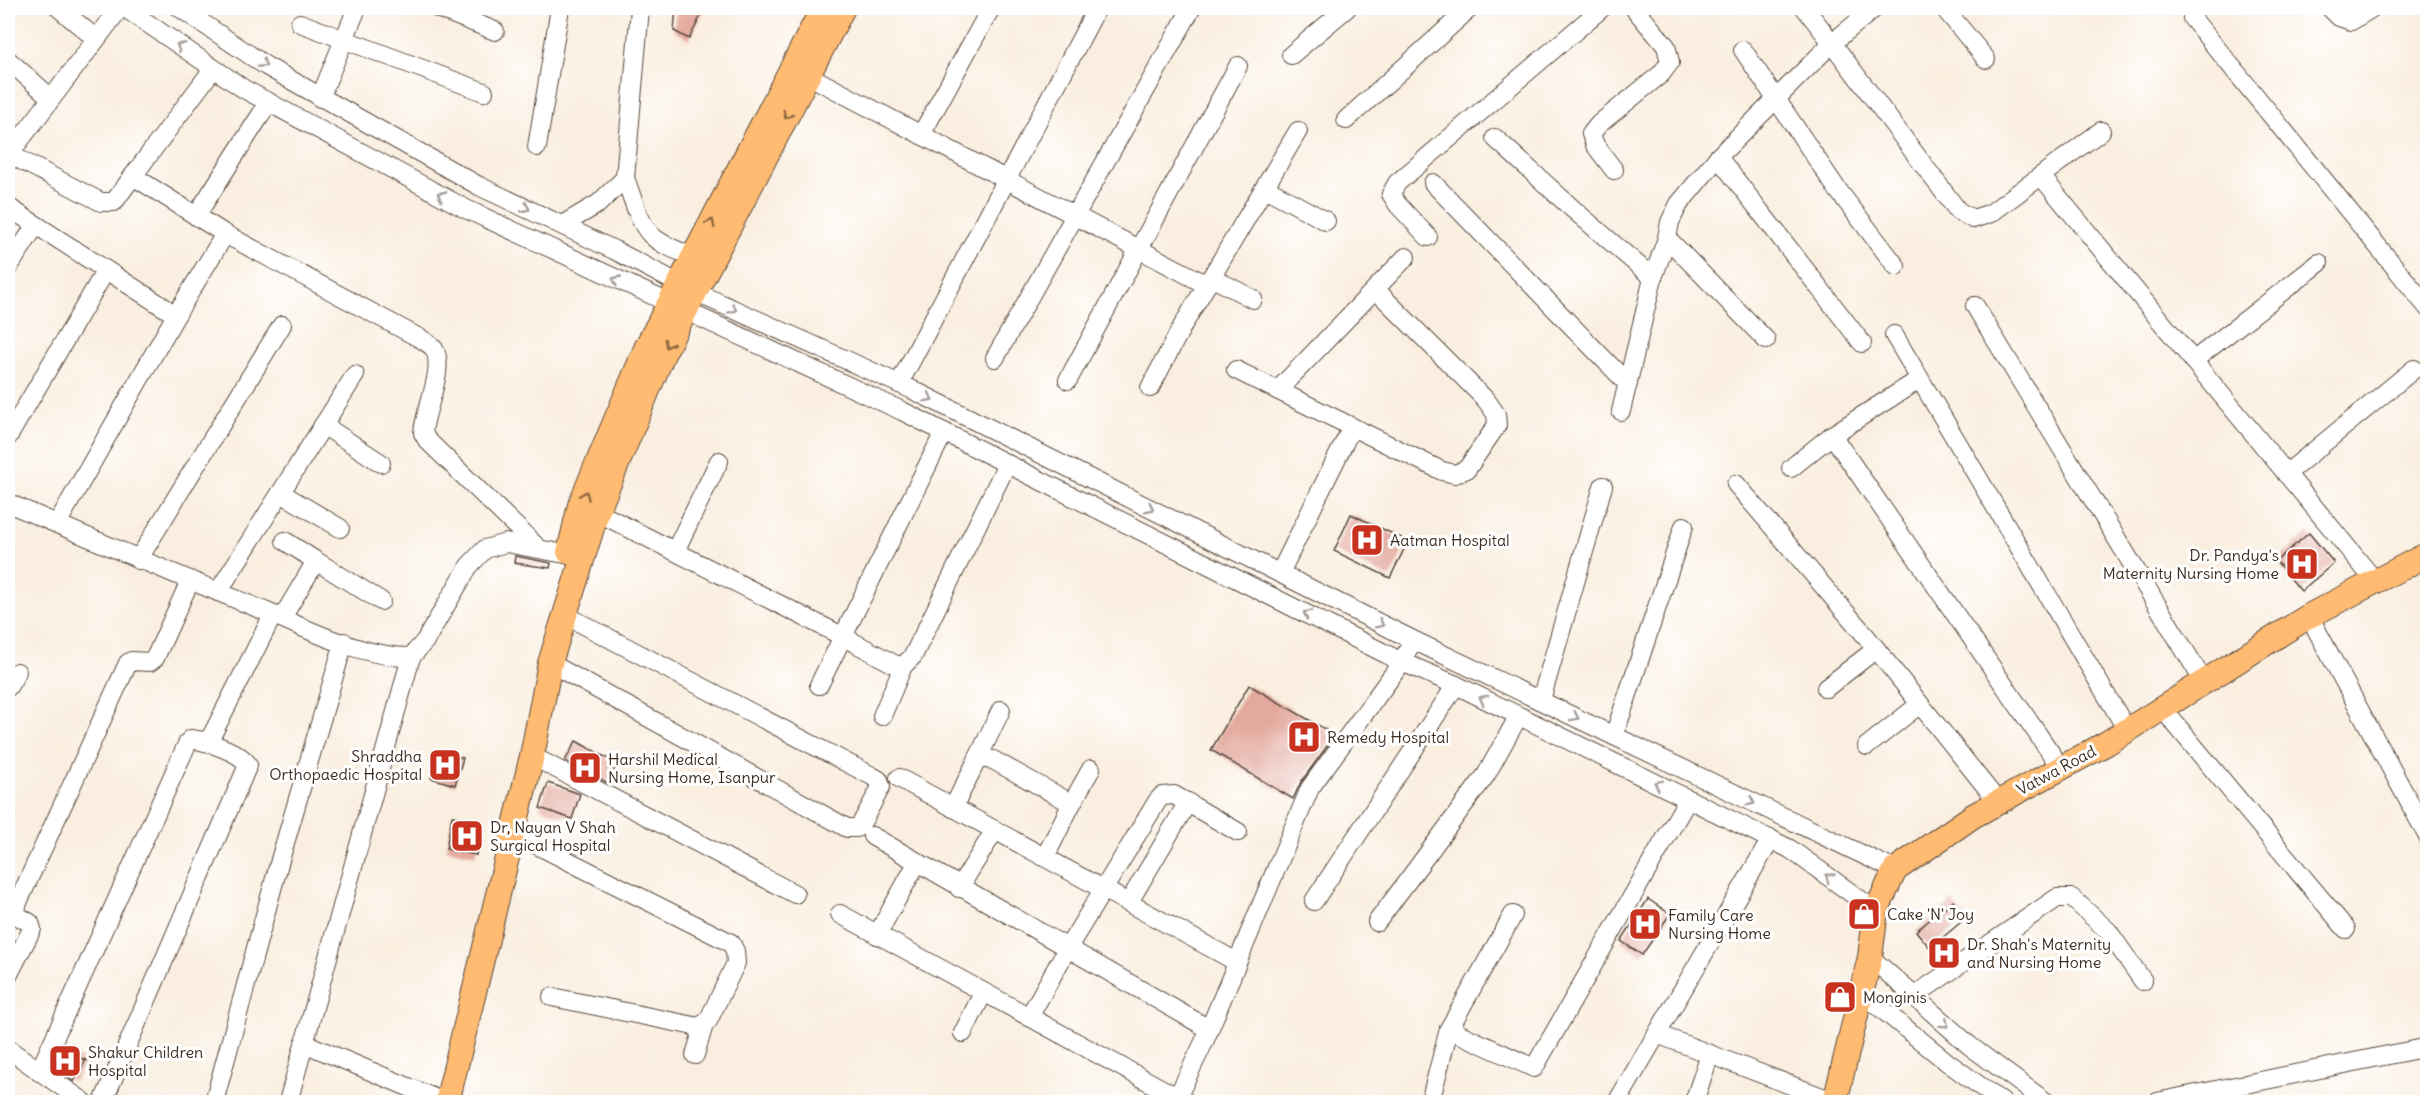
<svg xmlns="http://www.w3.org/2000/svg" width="2435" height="1110" font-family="Delius,sans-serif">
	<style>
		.building { fill: #e3a99d }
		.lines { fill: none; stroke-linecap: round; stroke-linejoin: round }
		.minor-casing { stroke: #58473b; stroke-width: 20 }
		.major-casing { stroke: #58473b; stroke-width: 26 }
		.minor { stroke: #fff; stroke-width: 18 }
		.major { stroke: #febb71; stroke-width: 24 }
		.oneway { stroke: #a79f9a }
		.oneway2 { stroke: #936b43 }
		.labels { text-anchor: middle; stroke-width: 6; stroke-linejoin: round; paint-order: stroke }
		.poi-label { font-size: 16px; fill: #3b2a1e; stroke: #fff; text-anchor: start }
		.street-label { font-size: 16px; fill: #3b2a1e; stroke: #fff }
	</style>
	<rect width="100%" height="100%" fill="#fff"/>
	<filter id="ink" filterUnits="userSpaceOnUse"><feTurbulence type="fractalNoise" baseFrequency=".0167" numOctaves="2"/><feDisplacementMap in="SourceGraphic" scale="12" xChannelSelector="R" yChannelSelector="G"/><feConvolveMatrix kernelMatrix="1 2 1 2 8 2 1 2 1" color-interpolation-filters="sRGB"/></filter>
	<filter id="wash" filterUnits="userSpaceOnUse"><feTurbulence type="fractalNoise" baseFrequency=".008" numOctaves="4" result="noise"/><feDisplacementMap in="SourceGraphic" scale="24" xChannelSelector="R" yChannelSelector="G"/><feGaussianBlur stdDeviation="1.35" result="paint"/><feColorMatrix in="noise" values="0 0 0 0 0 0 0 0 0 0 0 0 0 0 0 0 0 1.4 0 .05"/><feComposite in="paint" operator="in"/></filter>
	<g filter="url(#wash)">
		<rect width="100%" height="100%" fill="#f9eedf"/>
		<g id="blocks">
			<g class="building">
				<polygon points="676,8 705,8 689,39 674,31"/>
				<polygon points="1351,514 1408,541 1390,578 1334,551"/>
				<polygon points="2309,533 2334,563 2301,591 2276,561"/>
				<polygon points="515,556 551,563 550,568 514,563"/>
				<polygon points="1249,685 1335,735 1301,782 1293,799 1211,750"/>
				<polygon points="576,741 618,764 608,783 565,761"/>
				<polygon points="439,751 463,758 455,785 431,778"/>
				<polygon points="548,783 580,794 572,819 540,808"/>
				<polygon points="452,816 482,821 476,855 446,849"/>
				<polygon points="1648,899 1670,914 1642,955 1621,941"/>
				<polygon points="1953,901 1966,918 1930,948 1916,931"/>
				<polygon points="60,1052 86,1060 74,1082 54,1067"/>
			</g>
		</g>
	</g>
	<g filter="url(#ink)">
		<use href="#blocks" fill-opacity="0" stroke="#58473b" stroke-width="1.5"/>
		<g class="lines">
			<g class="minor-casing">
				<g id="minor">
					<polyline points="59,8 96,39"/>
					<polyline points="125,8 244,89 466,209 902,411 1402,662 1456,685 1790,849 1876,911"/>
					<polyline points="180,8 266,66 479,186 614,250 695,292 913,390 1413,640 1895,870"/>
					<polyline points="437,8 495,31"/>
					<polyline points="1805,8 1832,43 1875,8"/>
					<polyline points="1944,8 1986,59"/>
					<polyline points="2330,8 2339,17 2351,21 2372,8"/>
					<polyline points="2192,18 2428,308"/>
					<polyline points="300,23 484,92"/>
					<polyline points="1743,50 1837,189 1896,266"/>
					<polyline points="1291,55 1347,8"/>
					<polyline points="8,60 51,98"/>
					<path d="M213 69 133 176 225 234 423 340C427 343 432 346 434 349 446 369 424 411 423 433L427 440 538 548"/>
					<polyline points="796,69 1207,285"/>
					<polyline points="320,98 357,8"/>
					<polyline points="1346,120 1470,8"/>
					<polyline points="921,135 991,8"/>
					<polyline points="1495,138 1574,210 1653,278"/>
					<polyline points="537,147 560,8"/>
					<polyline points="9,154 101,202 114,202 133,176"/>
					<polyline points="8,156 120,8"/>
					<polyline points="1718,157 1862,343"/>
					<polyline points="1614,170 1595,145 1591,134 1599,124 1661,74 1670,62 1666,46 1634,8"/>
					<polyline points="2041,176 2375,581"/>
					<path d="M625 178C632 196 638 221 651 235 662 246 680 251 693 257"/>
					<polyline points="1433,183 1628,384"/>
					<polyline points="1265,188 1326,221"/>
					<polyline points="8,207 176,315 57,524"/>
					<polyline points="196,216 269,102"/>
					<polyline points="562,225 598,204 625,178 640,8"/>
					<polyline points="1428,237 1398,205 1391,194 1397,183 1602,8"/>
					<polyline points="1667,238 1766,340"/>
					<polyline points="8,268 36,225"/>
					<polyline points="1211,277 1253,299"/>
					<polyline points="1975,306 2204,682"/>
					<polyline points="176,315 225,234"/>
					<polyline points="1894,335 2127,730"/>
					<polyline points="995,358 1190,11"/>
					<polyline points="2193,361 2319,263"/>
					<polyline points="1236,370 1442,471 1455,474 1467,469 1497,425 1496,414 1486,400 1376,290"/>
					<polyline points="1068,380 1238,66"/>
					<polyline points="899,384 1097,8"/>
					<polyline points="1150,388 1183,325 1298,131"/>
					<polyline points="1278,390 1406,257"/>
					<polyline points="1621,411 1653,278 1667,238 1670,222 1679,204 1718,157 1832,43 1958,211 1973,219 1991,213 2101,131"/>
					<polyline points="323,425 381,463"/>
					<polyline points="1832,435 2061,768"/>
					<polyline points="8,437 106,270"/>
					<polyline points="1791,468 1832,435 1920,379"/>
					<polyline points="2286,474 2414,369"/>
					<polyline points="1736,484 1865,635 1998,802"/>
					<polyline points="281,493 340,528"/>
					<path d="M8 503C92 539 176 575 260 609 305 628 363 658 411 657L425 641 469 566 485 549 506 543 581 557"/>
					<polyline points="597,512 842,636 894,664 903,666 913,656 1007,464"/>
					<polyline points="285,541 316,561"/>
					<polyline points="675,551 719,461"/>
					<polyline points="138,560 282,325"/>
					<polyline points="1280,573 1352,427"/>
					<polyline points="218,592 355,375"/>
					<polyline points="2309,616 2428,837"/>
					<polyline points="282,618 316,561 381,601"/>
					<polyline points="550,663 847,828 857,828 861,824 881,787 879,780 872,776 565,615"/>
					<polyline points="819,685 944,432"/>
					<polyline points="8,687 17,672"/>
					<polyline points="1826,688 1876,649"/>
					<polyline points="1541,700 1603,486"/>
					<polyline points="2162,708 2346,929"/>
					<polyline points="882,716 903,666"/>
					<polyline points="1614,736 1684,526"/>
					<polyline points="206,741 212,735 273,615"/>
					<polyline points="1867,746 1920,704"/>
					<polyline points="532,756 795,894"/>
					<polyline points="978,758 1001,710"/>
					<polyline points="899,778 1237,962"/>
					<polyline points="1071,805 1091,769"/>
					<polyline points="953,808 978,758 993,760 1069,802 1071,805 1045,857"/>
					<polyline points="513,833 731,943 735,951 736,963 708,1021 699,1027 552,997"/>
					<polyline points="872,836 1209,1029"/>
					<polyline points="959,888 995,830"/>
					<polyline points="1314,901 1456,685"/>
					<polyline points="1129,902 1188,802"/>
					<polyline points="840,914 1186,1102"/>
					<polyline points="1377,922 1486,775 1518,717"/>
					<polyline points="877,935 917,863"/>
					<polyline points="1870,957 1970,1046 2046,1102"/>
					<polyline points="8,976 32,929 30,923 18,916 16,909 19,900 128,663 131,661 150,662 155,658 190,581"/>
					<polyline points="1862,993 1947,1062 2002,1102"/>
					<polyline points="1914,996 2057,898 2072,898 2108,931 2143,981"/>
					<polyline points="1029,1017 1067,949 1158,800 1162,796 1174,795 1238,832"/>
					<polyline points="1449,1029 1534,1068 1688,799"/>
					<polyline points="963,1033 983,993"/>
					<polyline points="1657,1034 1835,1102"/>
					<polyline points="304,1043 439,1100"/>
					<polyline points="8,1049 84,1102"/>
					<polyline points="695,1055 704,1025"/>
					<path d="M39 1072 188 742 191 739C206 741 241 752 248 765L103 1102"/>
					<polyline points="214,1102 280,860 344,642"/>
					<polyline points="288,1102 411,657"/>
					<polyline points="1175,1102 1204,1042 1310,788 1402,662 1408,650"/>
					<polyline points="1430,1102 1449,1029 1513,915"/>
					<polyline points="1617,1102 1771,839"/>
					<polyline points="1694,1102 1710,1054"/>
					<polyline points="2157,1102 2428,1047"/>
				</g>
			</g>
			<g class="major-casing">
				<g id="major">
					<polyline points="569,552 580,505 647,346 823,8"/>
					<polyline points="447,1102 532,756 550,663 597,512 663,354 843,8"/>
					<polyline points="1835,1102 1870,957 1876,911 1895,870 1973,816 2107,743 2309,616 2428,554"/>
				</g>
			</g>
			<use href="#minor" class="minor"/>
			<use href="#major" class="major"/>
		</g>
		<defs><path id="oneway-chevron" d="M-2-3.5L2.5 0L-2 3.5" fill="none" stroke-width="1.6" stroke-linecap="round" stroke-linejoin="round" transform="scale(1.5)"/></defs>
		<g class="oneway">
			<use href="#oneway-chevron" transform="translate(180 46) rotate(-145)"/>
			<use href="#oneway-chevron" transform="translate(263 64) rotate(33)"/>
			<use href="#oneway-chevron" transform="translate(441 195) rotate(-152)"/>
			<use href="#oneway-chevron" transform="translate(526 208) rotate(25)"/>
			<use href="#oneway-chevron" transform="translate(616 280) rotate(-155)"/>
			<use href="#oneway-chevron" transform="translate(733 309) rotate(24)"/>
			<use href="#oneway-chevron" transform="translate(929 398) rotate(27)"/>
			<use href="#oneway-chevron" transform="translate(1150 508) rotate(27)"/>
			<use href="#oneway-chevron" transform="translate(1307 614) rotate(-153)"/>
			<use href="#oneway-chevron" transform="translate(1380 624) rotate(27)"/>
			<use href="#oneway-chevron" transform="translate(1483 699) rotate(-153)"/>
			<use href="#oneway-chevron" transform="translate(1575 717) rotate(26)"/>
			<use href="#oneway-chevron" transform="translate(1658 784) rotate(-154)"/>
			<use href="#oneway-chevron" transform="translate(1751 802) rotate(26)"/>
			<use href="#oneway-chevron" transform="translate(1829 877) rotate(-144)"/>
			<use href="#oneway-chevron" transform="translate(1945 1024) rotate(42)"/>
		</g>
		<g class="oneway2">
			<use href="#oneway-chevron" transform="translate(787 115) rotate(117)"/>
			<use href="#oneway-chevron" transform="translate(711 223) rotate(-63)"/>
			<use href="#oneway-chevron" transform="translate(668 344) rotate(117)"/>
			<use href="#oneway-chevron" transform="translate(585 495) rotate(-67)"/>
		</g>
	</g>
	<defs>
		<g id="hospital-square" transform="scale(1.725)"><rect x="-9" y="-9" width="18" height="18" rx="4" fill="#c8321e" stroke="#fff"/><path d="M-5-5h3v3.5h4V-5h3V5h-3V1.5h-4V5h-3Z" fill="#fff"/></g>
		<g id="shop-square" transform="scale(1.725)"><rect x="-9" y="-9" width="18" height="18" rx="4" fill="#c8321e" stroke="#fff"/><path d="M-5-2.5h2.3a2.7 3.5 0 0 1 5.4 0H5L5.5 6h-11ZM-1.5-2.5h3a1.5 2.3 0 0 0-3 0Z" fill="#fff"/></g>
	</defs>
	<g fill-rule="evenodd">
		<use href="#hospital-square" x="1367" y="540"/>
		<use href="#hospital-square" x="2302" y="564"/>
		<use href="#hospital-square" x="1304" y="737"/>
		<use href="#hospital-square" x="445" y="765"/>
		<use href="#hospital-square" x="585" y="768"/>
		<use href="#hospital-square" x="467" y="836"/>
		<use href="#shop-square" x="1864" y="914"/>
		<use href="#hospital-square" x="1645" y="924"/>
		<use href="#hospital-square" x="1944" y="953"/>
		<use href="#shop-square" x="1840" y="997"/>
		<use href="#hospital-square" x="65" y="1061"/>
	</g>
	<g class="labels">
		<g class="poi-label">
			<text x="1390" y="546">Aatman Hospital</text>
			<text x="2279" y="561" text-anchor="end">Dr. Pandya's<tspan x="2279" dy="18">Maternity Nursing Home</tspan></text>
			<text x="1327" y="743">Remedy Hospital</text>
			<text x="422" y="762" text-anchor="end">Shraddha<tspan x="422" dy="18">Orthopaedic Hospital</tspan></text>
			<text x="608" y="765">Harshil Medical<tspan x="608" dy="18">Nursing Home, Isanpur</tspan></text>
			<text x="490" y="833">Dr, Nayan V Shah<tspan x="490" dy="18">Surgical Hospital</tspan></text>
			<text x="1887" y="920">Cake 'N' Joy</text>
			<text x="1668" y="921">Family Care<tspan x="1668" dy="18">Nursing Home</tspan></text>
			<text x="1967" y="950">Dr. Shah's Maternity<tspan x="1967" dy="18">and Nursing Home</tspan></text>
			<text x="1863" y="1003">Monginis</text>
			<text x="88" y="1058">Shakur Children<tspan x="88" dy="18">Hospital</tspan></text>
		</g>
		<g class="street-label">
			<text transform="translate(2056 770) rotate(-28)" y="6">Vatwa Road</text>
		</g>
	</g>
	<rect width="2435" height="1110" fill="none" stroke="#fff" stroke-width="30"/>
</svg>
